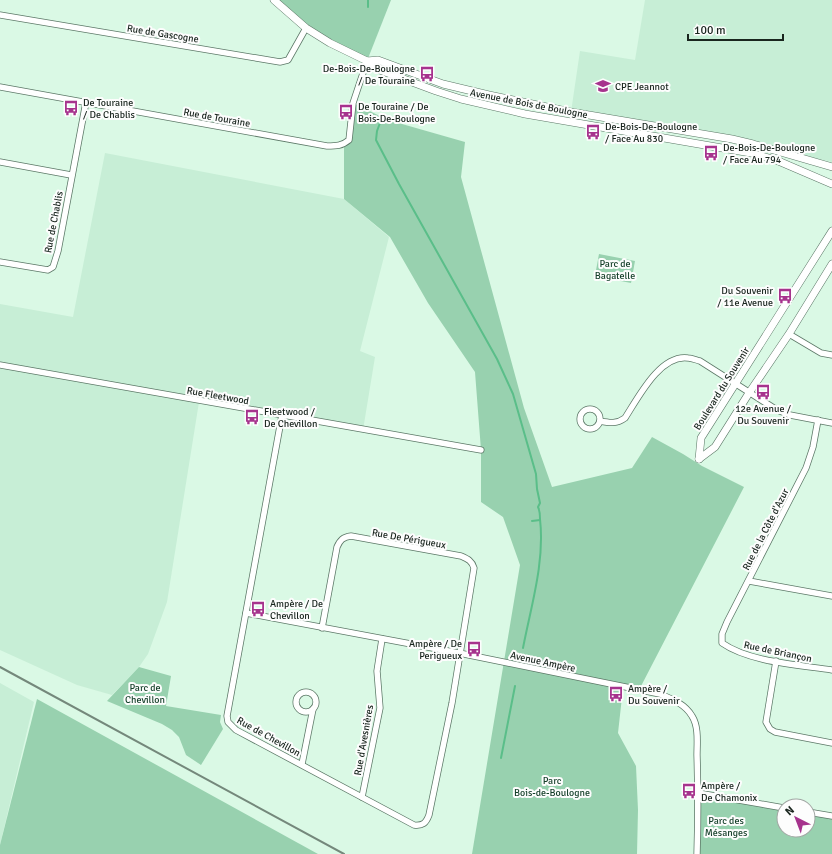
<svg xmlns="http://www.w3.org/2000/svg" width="832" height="854" font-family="Signika,sans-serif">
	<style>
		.built { fill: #c7eed6 }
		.green { fill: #98d1af }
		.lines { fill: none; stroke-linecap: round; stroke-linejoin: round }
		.stream { stroke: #5abe89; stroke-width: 2 }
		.minor-casing { stroke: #5c7867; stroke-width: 7 }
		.tertiary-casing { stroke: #5c7867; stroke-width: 8 }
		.minor { stroke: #fff; stroke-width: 5.5 }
		.tertiary { stroke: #fff; stroke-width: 7 }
		.rail { stroke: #74887b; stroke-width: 2 }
		.labels { text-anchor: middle; stroke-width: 4; stroke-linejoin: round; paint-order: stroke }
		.street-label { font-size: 10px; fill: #19251e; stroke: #fdfdfd }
		.poi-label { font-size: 10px; fill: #19251e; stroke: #fdfdfd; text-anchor: start }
		.park-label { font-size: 10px; fill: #143f29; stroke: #fdfdfd }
	</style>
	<rect width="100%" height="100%" fill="#daf9e5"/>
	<g class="built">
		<polygon points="645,0 832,0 832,162 732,139 571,112 580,51 635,60"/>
		<polygon points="105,153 344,199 389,237 360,351 375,357 363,430 199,402 167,602 148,654 139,667 112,695 77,685 0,650 0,304 73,317"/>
		<polygon points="0,683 34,702 0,845"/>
	</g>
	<g class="green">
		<polygon points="274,0 391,0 367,61 330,43"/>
		<polygon points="353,103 388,120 465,142 461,177 524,408 552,487 632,468 652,437 683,454 702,466 744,487 639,690 623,688 618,733 636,766 638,810 637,854 472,854 520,565 503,517 481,502 481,450 475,372 428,303 390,237 344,199 344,145 349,140"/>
		<polygon points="599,254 635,261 631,283 595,276"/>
		<polygon points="139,667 171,676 166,706 221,715 220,722 223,729 201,765 186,755 179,737 172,730 162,724 107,701"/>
		<polygon points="37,699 318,854 0,854 0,845"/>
		<polygon points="698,793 784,808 784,830 808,830 808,812 832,816 832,854 697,854"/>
	</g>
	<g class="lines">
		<g class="stream">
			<polyline points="368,7 368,0"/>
			<path d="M380 123 377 131 376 140 399 184 497 359 513 394 536 474 537 489 540 503 538 507C540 511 540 515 540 519 545 562 531 606 523 648"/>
			<polyline points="532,521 540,520"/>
			<polyline points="501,758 515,686"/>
		</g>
		<g class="minor-casing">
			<g id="minor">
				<polyline points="0,15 280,62 288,60 306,28"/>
				<path d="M0 87 327 146C336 146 342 146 349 140L353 103 367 61"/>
				<polyline points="0,162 71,175"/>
				<polyline points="0,262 48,270 53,267 58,251 86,102"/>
				<polyline points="789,334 821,353 832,355"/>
				<polyline points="0,365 481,450"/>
				<circle cx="590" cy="419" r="10"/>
				<path d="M282 415 227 716 228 722 236 730 414 825C423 826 426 823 429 815L452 703 474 568C472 561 468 559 461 556L351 536C343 537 340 540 337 547L322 628"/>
				<path d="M818 420 813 447 806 468 727 622 722 634V643C749 662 799 665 832 670"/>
				<path d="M600 421C610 423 617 424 625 418 638 398 660 354 688 358 692 358 696 360 700 361L777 410 790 415 832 423"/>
				<polyline points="749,581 832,596"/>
				<path d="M246 613 459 653 660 694C672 699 685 704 692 716 699 727 697 743 697 755 698 788 698 821 697 854"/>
				<polyline points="776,661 766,722 770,729 775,732 832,743"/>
				<circle cx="306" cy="702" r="10"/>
				<polyline points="302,764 313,709"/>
				<polyline points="698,793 784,808"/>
				<polyline points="362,797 380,708 377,671 382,639"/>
				<polyline points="808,812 832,816"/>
			</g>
		</g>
		<g class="tertiary-casing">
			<g id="tertiary">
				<polyline points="274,0 306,28 330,43 367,61 377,69 436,91 461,99 525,114 751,153 776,160 832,184"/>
				<polyline points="367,61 378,60 443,84 489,95 571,112 732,139 753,144 832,167"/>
				<polyline points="699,459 701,438 832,231"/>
				<polyline points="699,459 715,447 749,393 789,334 832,264"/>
			</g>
		</g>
		<use href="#minor" class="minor"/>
		<use href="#tertiary" class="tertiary"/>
		<polyline class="rail" points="0,667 344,854"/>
	</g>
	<defs>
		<g id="bus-bare" transform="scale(1.2)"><path d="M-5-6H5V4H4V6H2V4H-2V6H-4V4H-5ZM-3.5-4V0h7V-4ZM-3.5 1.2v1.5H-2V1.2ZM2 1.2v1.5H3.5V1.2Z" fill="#a6338d" stroke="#fdfdfd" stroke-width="2.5" paint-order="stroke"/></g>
		<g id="school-bare" transform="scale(1.2)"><path d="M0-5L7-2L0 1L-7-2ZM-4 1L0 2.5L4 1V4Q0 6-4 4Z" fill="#a6338d" stroke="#fdfdfd" stroke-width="2.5" paint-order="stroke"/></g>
	</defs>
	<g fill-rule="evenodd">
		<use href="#bus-bare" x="427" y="74"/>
		<use href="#school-bare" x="603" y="86"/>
		<use href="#bus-bare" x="71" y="108"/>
		<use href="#bus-bare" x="346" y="112"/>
		<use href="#bus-bare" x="593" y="132"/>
		<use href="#bus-bare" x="711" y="153"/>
		<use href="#bus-bare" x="785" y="296"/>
		<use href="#bus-bare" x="763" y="392"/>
		<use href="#bus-bare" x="252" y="417"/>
		<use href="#bus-bare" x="258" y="609"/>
		<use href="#bus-bare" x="474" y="649"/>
		<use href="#bus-bare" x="616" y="694"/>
		<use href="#bus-bare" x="689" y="791"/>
	</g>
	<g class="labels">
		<g class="street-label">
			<text transform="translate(163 33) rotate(9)" y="4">Rue de Gascogne</text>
			<text transform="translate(529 103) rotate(11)" y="4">Avenue de Bois de Boulogne</text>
			<text transform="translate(217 117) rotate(10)" y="4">Rue de Touraine</text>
			<text transform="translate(53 222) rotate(-79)" y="4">Rue de Chablis</text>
			<text transform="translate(721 388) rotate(-58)" y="4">Boulevard du Souvenir</text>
			<text transform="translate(218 395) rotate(10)" y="4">Rue Fleetwood</text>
			<text transform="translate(765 529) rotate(-63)" y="4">Rue de la Côte d'Azur</text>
			<text transform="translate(409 538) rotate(10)" y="4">Rue De Périgueux</text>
			<text transform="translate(778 651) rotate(12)" y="4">Rue de Briançon</text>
			<text transform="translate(543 661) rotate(12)" y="4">Avenue Ampère</text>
			<text transform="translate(269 736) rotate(29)" y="4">Rue de Chevillon</text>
			<text transform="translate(363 740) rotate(-80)" y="4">Rue d'Avesnières</text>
		</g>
		<g class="poi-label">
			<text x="415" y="72" text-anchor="end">De-Bois-De-Boulogne<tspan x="415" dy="12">/ De Touraine</tspan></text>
			<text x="615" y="90">CPE Jeannot</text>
			<text x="83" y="106">De Touraine<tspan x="83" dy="12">/ De Chablis</tspan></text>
			<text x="358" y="110">De Touraine / De<tspan x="358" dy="12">Bois-De-Boulogne</tspan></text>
			<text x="605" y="130">De-Bois-De-Boulogne<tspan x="605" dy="12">/ Face Au 830</tspan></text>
			<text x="723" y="151">De-Bois-De-Boulogne<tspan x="723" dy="12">/ Face Au 794</tspan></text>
			<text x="773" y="294" text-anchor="end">Du Souvenir<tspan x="773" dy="12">/ 11e Avenue</tspan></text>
			<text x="763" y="412" text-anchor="middle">12e Avenue /<tspan x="763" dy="12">Du Souvenir</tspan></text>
			<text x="264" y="415">Fleetwood /<tspan x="264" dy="12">De Chevillon</tspan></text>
			<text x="270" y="607">Ampère / De<tspan x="270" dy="12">Chevillon</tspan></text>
			<text x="462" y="647" text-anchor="end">Ampère / De<tspan x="462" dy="12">Perigueux</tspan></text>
			<text x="628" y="692">Ampère /<tspan x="628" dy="12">Du Souvenir</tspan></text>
			<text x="701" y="789">Ampère /<tspan x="701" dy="12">De Chamonix</tspan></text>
		</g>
		<g class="park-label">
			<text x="615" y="267">Parc de<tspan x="615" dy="12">Bagatelle</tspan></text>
			<text x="145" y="691">Parc de<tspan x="145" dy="12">Chevillon</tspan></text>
			<text x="552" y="784">Parc<tspan x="552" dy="12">Bois-de-Boulogne</tspan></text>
			<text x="726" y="824">Parc des<tspan x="726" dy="12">Mésanges</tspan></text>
		</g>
	</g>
	<g transform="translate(796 818) rotate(318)"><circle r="19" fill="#fdfdfd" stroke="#a2a7a4"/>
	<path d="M0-3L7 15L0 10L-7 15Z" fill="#a6338d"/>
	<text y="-6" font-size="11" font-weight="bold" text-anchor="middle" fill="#19251e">N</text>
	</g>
	<path d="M688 34v6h95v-6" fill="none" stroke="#19251e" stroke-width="2"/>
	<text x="694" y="34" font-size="12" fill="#19251e" stroke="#fdfdfd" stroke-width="3" paint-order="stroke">100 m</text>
</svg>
